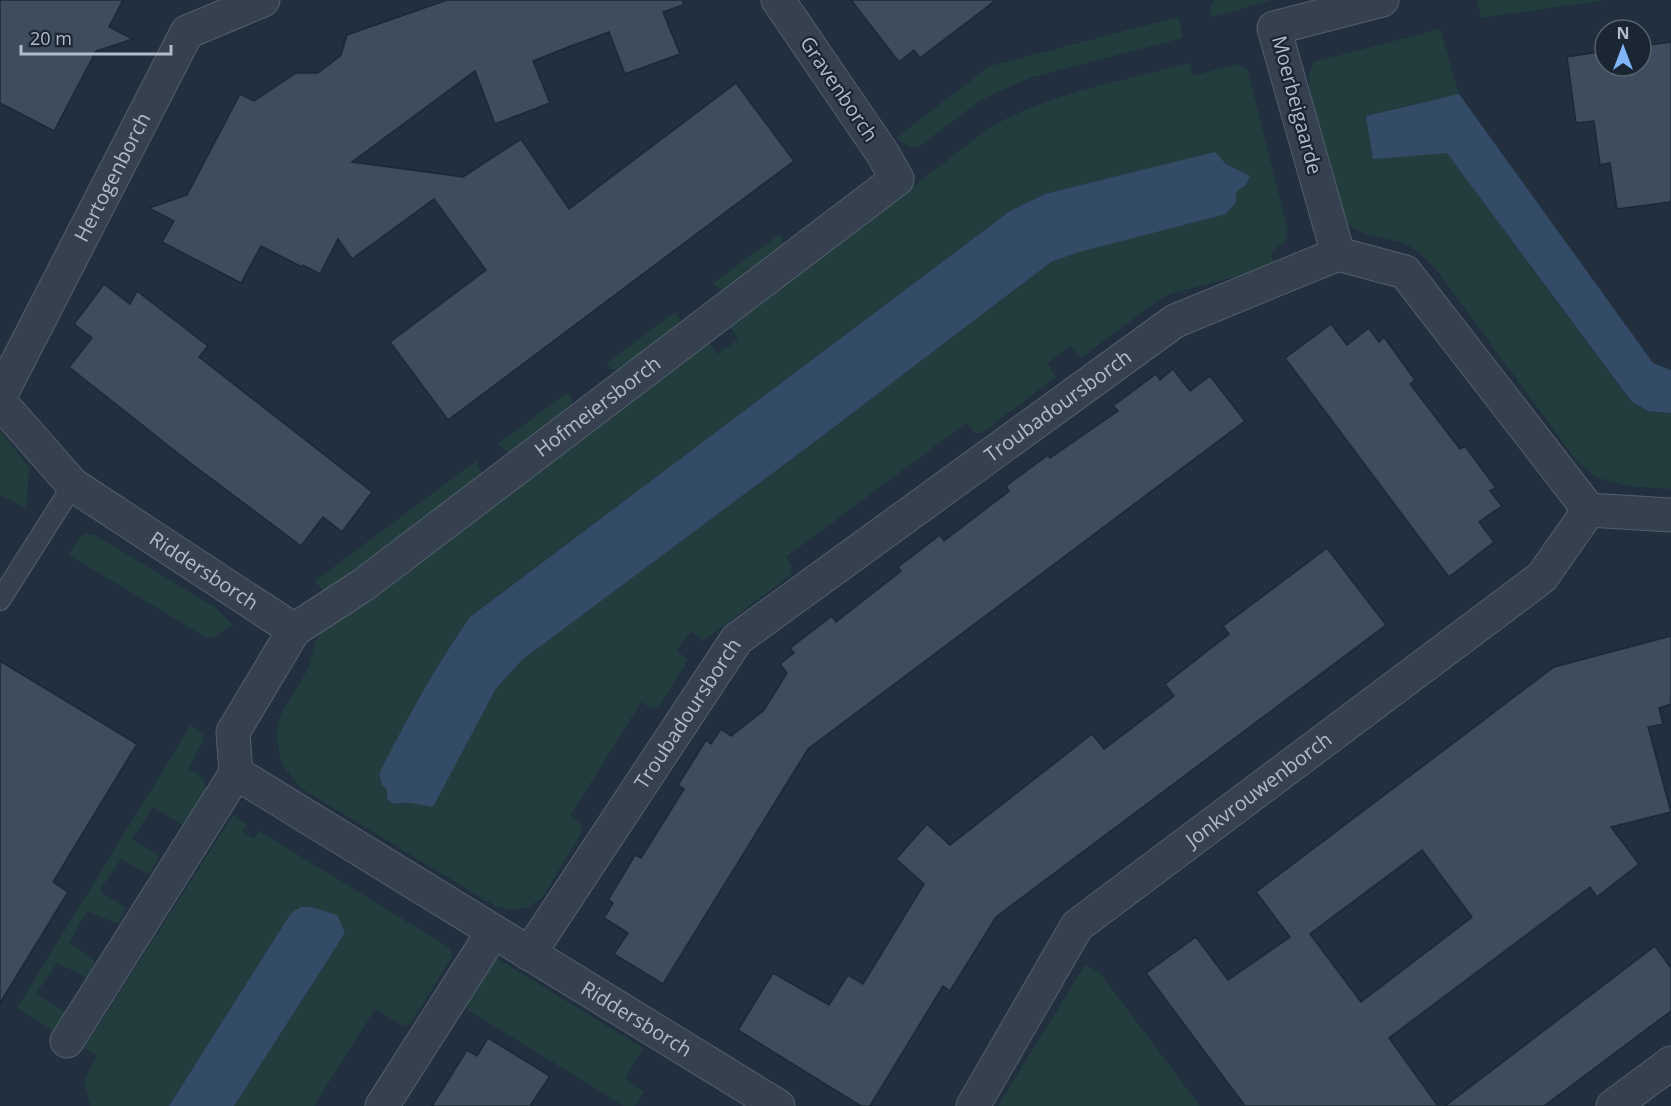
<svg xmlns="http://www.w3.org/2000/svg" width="1671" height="1106" font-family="'Open Sans',sans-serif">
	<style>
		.green { fill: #233d3f; fill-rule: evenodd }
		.water { fill: #344b67 }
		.building { fill: #3d4d5e; stroke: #1d2835; stroke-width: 1.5; fill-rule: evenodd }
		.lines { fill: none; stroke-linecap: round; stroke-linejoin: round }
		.lane-casing { stroke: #545f6c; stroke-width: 22 }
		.street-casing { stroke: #545f6c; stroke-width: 35 }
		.lane { stroke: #35414e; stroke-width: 20 }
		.street { stroke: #35414e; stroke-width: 33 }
		.labels { text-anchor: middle; stroke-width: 4.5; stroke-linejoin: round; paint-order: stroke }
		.street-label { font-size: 20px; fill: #b1bcca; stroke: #1b2633 }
	</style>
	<rect width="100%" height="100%" fill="#212f3e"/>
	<g class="green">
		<polygon points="1215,0 1273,0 1211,17 1209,8"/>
		<polygon points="1477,0 1606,0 1481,18"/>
		<path d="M1178 17 1183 38 1029 78 981 100 921 145C910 149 905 146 897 137L990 66Z"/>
		<path d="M1440 29 1459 94 1366 116 1447 153 1630 401 1648 411 1671 413V489L1627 486 1595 477 1572 455 1439 273C1431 264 1422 254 1411 247 1393 237 1363 238 1349 225 1345 222 1342 214 1339 209L1309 95V74L1314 62Z"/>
		<path d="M1190 63 1193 76 1236 64 1247 69 1288 230 1285 242 1271 252 1274 266 1171 294 1160 299 1081 358 1070 346 1047 364 1056 377 983 432C974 436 972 428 966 423L786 557 792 567 791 575 703 641 692 631 676 650 688 660 659 707 652 709 641 702 570 816 580 823 582 832 542 898 528 907 512 910 495 906 301 788 282 765 276 735 280 716 308 669 315 642 323 630 709 342 718 354 738 339 730 327 989 128C1049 93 1123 81 1190 63ZM1214 153 1226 164 1250 176 1245 186 1236 192 1051 262 821 437 522 660 495 690 408 803 400 805 387 799V789L382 785 379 774C406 720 435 667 470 617L1010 211 1045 194Z"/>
		<polygon points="780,234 784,245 730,292 721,290 713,283"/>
		<polygon points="675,312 680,319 679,327 619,371 610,369 606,364"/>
		<path d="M568 392 572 400V408L516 453C507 452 503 451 498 444Z"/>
		<polygon points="0,430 29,468 27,501 25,508 0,495"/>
		<polygon points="476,461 481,471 480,476 326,595 315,581"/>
		<polygon points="86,534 95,535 216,608 233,625 213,637 207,638 69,555 80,537"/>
		<path d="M191 725 203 734 204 739 188 769C192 771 198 773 201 777 215 791 193 814 185 826L153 807 132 839 158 855 157 860 150 873H146L121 859 100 890 104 894 126 908 118 924 87 911 69 943 94 960V964L86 977 57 963 36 994 67 1013 58 1033 17 1008Z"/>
		<polygon points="233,815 247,824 242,831 254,839 259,831 450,948 452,957 411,1023 403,1026 375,1009 314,1106 234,1106 345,933 291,913 169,1106 91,1106 84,1081 97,1055 84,1048"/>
		<polygon points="498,959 643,1048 625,1079 644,1092 635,1106 624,1106 470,1011 467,1008 468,1002 493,962"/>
		<polygon points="1085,965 1099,972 1200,1106 998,1106"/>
	</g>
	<g class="water">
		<polygon points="1459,94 1653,363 1671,370 1671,413 1648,411 1631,401 1447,153 1373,159 1366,116"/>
		<path d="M1215 152 1226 164 1250 176 1245 186 1236 192V202L1226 214 1079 252 1051 262 821 437 522 660 495 690 433 807C426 806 419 804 412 803 401 802 396 807 387 799V789L382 785 379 774C406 720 435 667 470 617L1010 211 1045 194Z"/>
		<polygon points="301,907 311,907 337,915 345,933 234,1106 169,1106 291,913"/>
	</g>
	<g class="building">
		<polygon points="0,0 123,0 109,27 133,39 96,51 54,131 0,103"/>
		<polygon points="447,0 683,0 683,5 663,12 680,54 625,74 609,32 571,46 533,61 550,103 495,124 475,71 352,162 463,177 521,139 569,209 736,83 794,161 448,420 390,342 486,270 434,199 352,259 338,239 320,274 303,265 302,267 261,246 241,283 162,242 174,221 149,208 187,195 240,94 254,101 296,73 318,73 341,55 347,35"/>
		<polygon points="851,0 996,0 920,58 914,50 899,62"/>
		<polygon points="1671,42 1671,202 1617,209 1610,163 1600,165 1594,121 1576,123 1567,57 1605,51 1605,66 1641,66 1641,46"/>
		<polygon points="104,284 130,304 137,291 208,346 199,357 372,492 342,532 323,517 301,546 189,462 69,367 92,338 74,324"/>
		<polygon points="1331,324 1347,345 1369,328 1379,342 1384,337 1415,380 1410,384 1460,449 1465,446 1496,488 1490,491 1502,506 1479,522 1494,542 1449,577 1285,358"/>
		<polygon points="1173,369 1190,391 1210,376 1245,421 808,749 663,984 614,954 628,933 604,918 613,903 608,900 635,855 641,858 684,789 678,785 706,740 711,744 721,729 731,736 764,710 787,673 780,664 794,653 790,648 832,616 836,622 901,571 898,567 940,535 944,541 1009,491 1006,486 1048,455 1050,458 1118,411 1113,406 1156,374 1160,380"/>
		<polygon points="1327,548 1386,625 996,917 950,991 943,986 870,1106 861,1106 738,1030 773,973 829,1005 848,975 863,984 924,884 896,859 927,824 950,845 1092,734 1104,749 1174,696 1165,684 1229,634 1223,626"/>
		<path d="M1671 636V704L1659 708 1663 724 1648 727 1671 812 1611 827 1639 864 1597 897 1590 887 1389 1038 1438 1106H1245L1146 973 1196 937 1228 980 1290 937 1256 892 1554 667ZM1422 850 1472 917 1361 1002 1310 934Z"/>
		<polygon points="0,661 137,744 53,882 68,892 0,1003"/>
		<polygon points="1655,946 1671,968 1671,1011 1544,1106 1445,1106"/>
		<polygon points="488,1038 550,1076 530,1106 432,1106 467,1050 477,1056"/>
	</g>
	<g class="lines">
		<g class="lane-casing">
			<polyline id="lane" points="0,600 73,485"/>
		</g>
		<g class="street-casing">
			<g id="street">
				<polyline points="1338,254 1274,28 1382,0"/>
				<path id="s1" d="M0 396 187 32 263 0"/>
				<path id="s2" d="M0 402 73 485 294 630"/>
				<path id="s3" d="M236 773 778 1106"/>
				<path id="s4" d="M529 954 737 639 1175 321 1338 254 1405 272 1589 510 1671 515"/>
				<path id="s5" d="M67 1041 236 773 233 732 294 630 363 585 897 179 883 154 778 0"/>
				<polyline points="382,1106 493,932"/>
				<path id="s6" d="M973 1106 1077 926 1542 577 1589 510"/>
				<polyline points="1613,1106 1671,1063"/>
			</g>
		</g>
		<use href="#lane" class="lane"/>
		<use href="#street" class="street"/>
	</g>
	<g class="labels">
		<g class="street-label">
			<text transform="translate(839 89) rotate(56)" y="7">Gravenborch</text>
			<text transform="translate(1297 105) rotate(75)" y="7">Moerbeigaarde</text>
			<text dy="7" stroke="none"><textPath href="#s1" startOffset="246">Hertogenborch</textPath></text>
			<text dy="7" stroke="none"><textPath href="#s4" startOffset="774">Troubadoursborch</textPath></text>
			<text dy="7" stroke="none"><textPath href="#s5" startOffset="854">Hofmeiersborch</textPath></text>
			<text dy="7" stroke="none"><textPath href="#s2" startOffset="267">Riddersborch</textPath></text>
			<text dy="7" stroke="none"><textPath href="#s4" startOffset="288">Troubadoursborch</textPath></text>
			<text dy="7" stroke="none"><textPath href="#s6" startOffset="435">Jonkvrouwenborch</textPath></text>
			<text dy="7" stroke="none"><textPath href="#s3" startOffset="470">Riddersborch</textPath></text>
		</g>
	</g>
	<g transform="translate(1623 48)"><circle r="28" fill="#1b2633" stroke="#57626f" stroke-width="1.5"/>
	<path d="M0-4.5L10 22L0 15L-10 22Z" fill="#81b6ff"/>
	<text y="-9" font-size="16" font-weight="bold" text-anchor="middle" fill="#b1bcca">N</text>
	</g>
	<path d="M21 45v9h150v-9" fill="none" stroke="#b1bcca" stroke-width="3"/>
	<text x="30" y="45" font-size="18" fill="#b1bcca" stroke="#1b2633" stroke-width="4.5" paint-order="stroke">20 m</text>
</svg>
